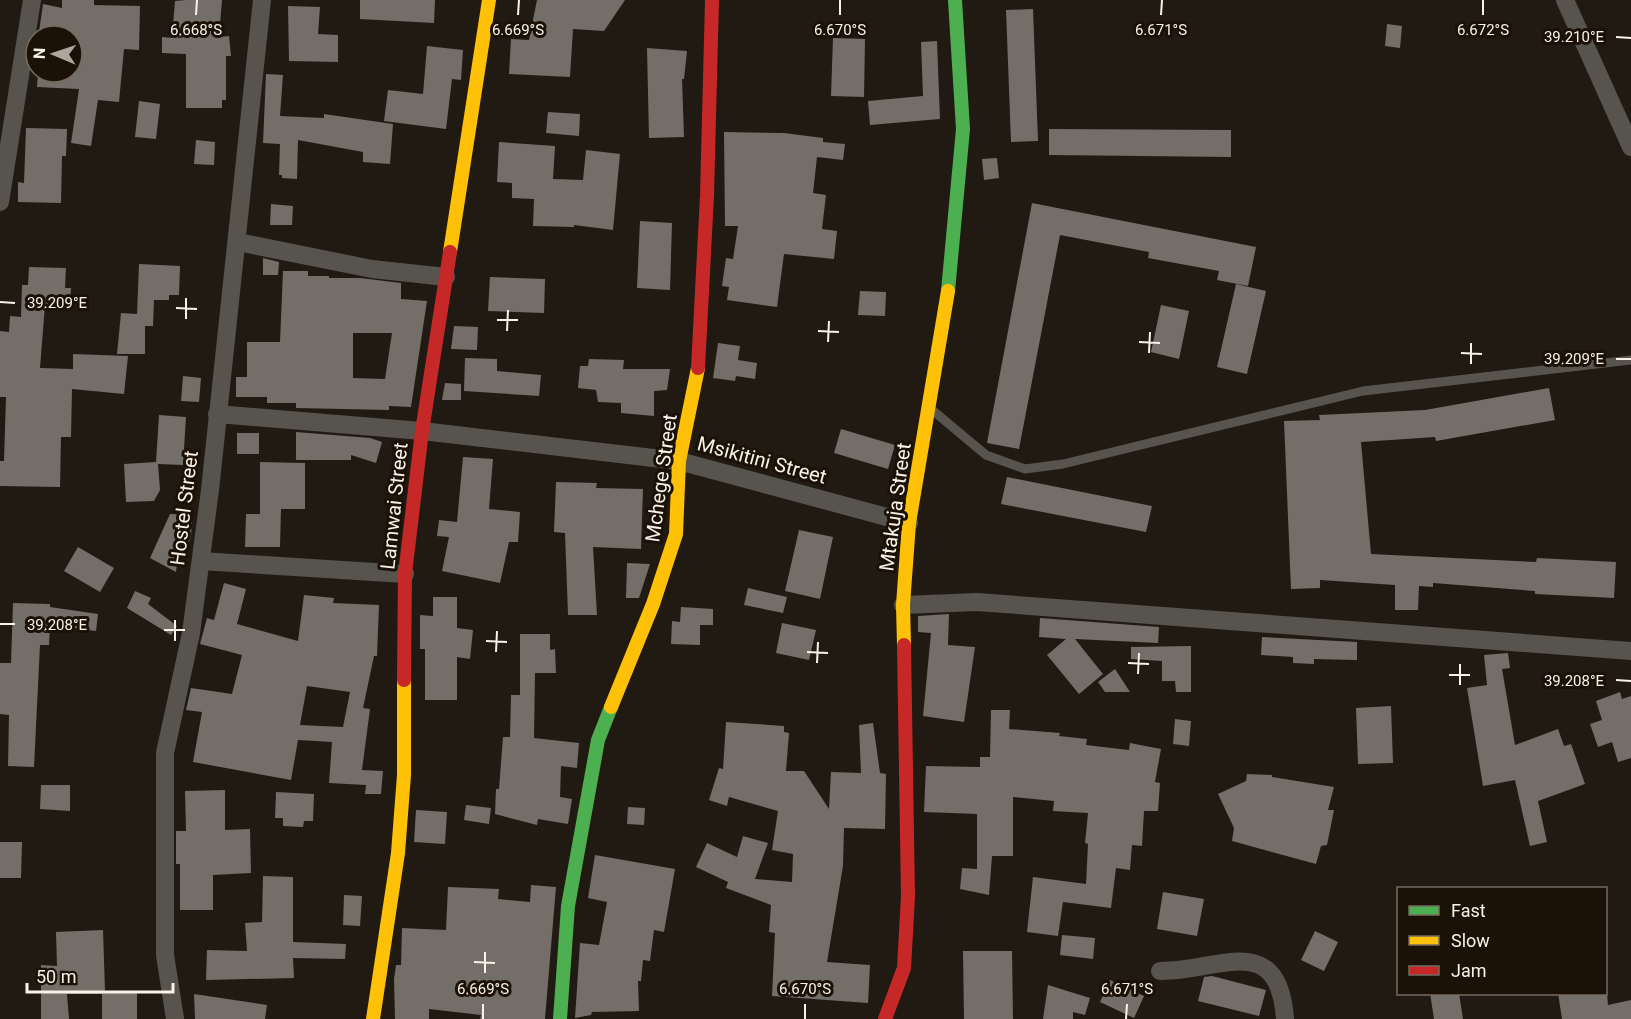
<svg xmlns="http://www.w3.org/2000/svg" width="1631" height="1019" font-family="Roboto,sans-serif">
	<style>
		.building { fill: #746e68; fill-rule: evenodd }
		.lines { fill: none; stroke-linecap: round; stroke-linejoin: round }
		.lane { stroke: #57534d; stroke-width: 9 }
		.street { stroke: #57534d; stroke-width: 18 }
		.fast { stroke: #4caf50; stroke-width: 14 }
		.slow { stroke: #ffc107; stroke-width: 14 }
		.jam { stroke: #c62828; stroke-width: 14 }
		.ticks { fill: none; stroke: #f9f2e9; stroke-width: 2 }
		.labels { text-anchor: middle; stroke-width: 6; stroke-linejoin: round; paint-order: stroke }
		.street-label { font-size: 20px; fill: #f9f2e9; stroke: #1b1106 }
		.ticks-label { font-size: 15px; text-anchor: middle; fill: #f9f2e9; stroke: #1b1106; stroke-width: 6; stroke-linejoin: round; paint-order: stroke }
	</style>
	<rect width="100%" height="100%" fill="#201a13"/>
	<g class="building">
		<polygon points="62,0 94,0 94,5 140,6 139,50 124,49 119,102 98,100 91,146 71,143 79,89 37,87 38,72 72,72 72,36 39,32 43,4 62,8"/>
		<polygon points="186,0 222,0 219,37 229,36 231,56 226,56 226,100 222,100 222,108 186,108 186,54 162,53 162,37 172,38 175,1"/>
		<polygon points="360,0 435,0 434,23 360,19"/>
		<polygon points="537,0 625,0 604,31 573,29 570,77 509,74 511,39 529,40"/>
		<polygon points="288,6 320,7 318,34 338,35 338,62 289,61"/>
		<polygon points="1033,9 1038,141 1011,142 1006,10"/>
		<polygon points="1387,24 1402,26 1400,48 1385,46"/>
		<polygon points="833,38 865,39 864,97 831,96"/>
		<polygon points="937,41 940,119 870,125 868,101 923,96 921,42"/>
		<polygon points="427,46 463,50 461,80 452,79 446,129 384,121 388,90 423,94"/>
		<polygon points="647,48 687,51 684,79 682,79 684,137 649,138"/>
		<polygon points="266,74 283,75 280,116 324,118 324,114 393,124 390,164 363,162 363,152 298,140 297,179 282,178 282,175 279,175 280,144 263,143"/>
		<polygon points="139,101 160,104 156,139 135,137"/>
		<polygon points="548,112 580,114 579,136 546,133"/>
		<polygon points="26,128 67,129 66,156 62,156 61,203 18,202 18,182 24,183"/>
		<polygon points="1049,129 1231,130 1231,157 1049,155"/>
		<polygon points="724,132 784,133 823,138 823,142 845,144 843,160 817,157 813,193 826,195 822,229 837,231 834,259 784,254 777,307 727,300 729,287 722,286 726,258 733,259 738,226 725,226"/>
		<polygon points="196,140 215,142 214,165 194,164"/>
		<polygon points="499,142 555,146 553,179 583,180 586,150 620,154 613,230 574,225 574,227 533,226 534,199 512,198 512,183 497,182"/>
		<polygon points="997,158 999,178 984,180 982,159"/>
		<polygon points="1032,203 1256,247 1248,286 1217,280 1219,271 1148,258 1149,252 1060,235 1019,449 987,443"/>
		<polygon points="271,204 293,206 292,225 270,225"/>
		<polygon points="640,221 672,223 670,290 637,288"/>
		<polygon points="263,258 279,262 278,275 263,275"/>
		<polygon points="139,264 180,266 179,295 169,295 169,300 154,300 153,326 145,326 145,354 117,354 121,313 137,314"/>
		<polygon points="29,267 66,268 65,288 71,288 70,306 45,305 40,368 73,369 73,354 128,356 124,394 72,389 71,437 61,437 60,487 0,486 0,461 4,461 6,397 0,397 0,331 9,332 10,316 21,317 22,285 28,285"/>
		<path d="M283 271H308V276H329V278H360L401 283V299L427 301 411 407 389 406V410L296 408V403H267V397H236V377H247V342H280ZM353 333H392L385 379 353 378Z"/>
		<polygon points="490,277 545,279 544,313 488,311"/>
		<polygon points="1236,284 1266,291 1247,374 1217,367"/>
		<polygon points="860,291 886,292 885,316 858,315"/>
		<polygon points="1161,305 1189,311 1179,359 1151,352"/>
		<polygon points="454,326 478,327 477,350 451,349"/>
		<polygon points="718,343 740,346 738,360 757,363 755,379 736,376 735,381 713,378"/>
		<polygon points="465,358 497,359 497,371 541,375 539,396 464,391"/>
		<polygon points="589,359 624,360 623,369 670,369 667,390 654,391 654,416 621,413 621,403 598,402 596,390 578,388 580,366 588,366"/>
		<polygon points="183,376 201,378 199,402 181,401"/>
		<polygon points="445,383 461,384 461,400 442,400"/>
		<polygon points="1549,388 1555,420 1436,441 1435,437 1361,442 1371,554 1536,562 1537,558 1616,562 1614,598 1535,594 1535,591 1433,583 1433,587 1419,586 1418,610 1395,610 1395,585 1320,580 1320,588 1291,589 1284,421 1320,420 1319,415 1425,410"/>
		<polygon points="159,415 186,417 183,465 158,464 160,490 154,501 126,502 124,464 156,462"/>
		<polygon points="841,429 895,445 888,469 834,453"/>
		<polygon points="296,432 370,438 382,442 376,463 351,455 351,460 296,460"/>
		<rect x="237" y="433" width="22" height="21"/>
		<polygon points="463,457 493,459 489,509 520,512 518,542 509,542 500,583 442,571 449,537 437,536 439,520 457,522"/>
		<polygon points="260,462 305,463 305,509 281,509 280,547 245,547 246,514 260,514"/>
		<polygon points="1007,477 1152,506 1146,532 1001,504"/>
		<polygon points="556,482 597,483 596,488 643,489 641,549 593,547 597,615 568,615 565,533 554,532"/>
		<polygon points="170,514 192,515 191,537 187,546 179,546 176,572 150,558"/>
		<polygon points="799,530 833,537 820,599 785,591"/>
		<polygon points="78,547 114,568 100,592 64,571"/>
		<polygon points="627,563 650,564 639,598 626,598"/>
		<path d="M224 583 246 589 237 624 298 641 304 595 334 598 333 603 379 605 377 656H374L363 708 370 709 362 770 383 771 381 794H365L366 785 329 783 332 742 298 740 291 780 193 762 202 712 186 710 191 688 232 694 242 655 200 644 207 618 214 620ZM307 686 350 692 343 727 300 725Z"/>
		<polygon points="748,588 787,597 783,613 744,605"/>
		<polygon points="135,591 151,598 148,604 177,626 171,635 127,608"/>
		<polygon points="433,597 457,597 457,628 473,630 470,659 457,657 457,700 425,700 425,649 420,649 420,615 433,616"/>
		<polygon points="13,603 50,604 50,607 98,614 96,631 50,625 49,645 40,645 34,767 8,766 9,715 0,714 0,663 11,663"/>
		<polygon points="681,607 713,609 713,625 700,625 700,645 671,644 672,621 680,622"/>
		<polygon points="949,614 948,645 975,647 964,722 923,716 931,633 918,632 918,616"/>
		<polygon points="1040,618 1159,627 1158,643 1075,639 1103,674 1079,694 1047,655 1066,639 1039,637"/>
		<polygon points="782,623 816,630 809,660 776,653"/>
		<polygon points="520,634 550,634 550,650 555,649 556,673 535,673 534,738 579,743 577,768 561,766 560,797 572,799 568,824 538,819 537,825 495,814 496,789 499,789 503,737 510,737 511,695 520,695"/>
		<polygon points="1262,637 1357,642 1357,660 1314,659 1314,664 1293,663 1293,657 1261,655"/>
		<polygon points="1191,646 1191,692 1176,692 1175,681 1162,681 1162,661 1131,659 1131,647"/>
		<polygon points="1508,653 1510,668 1502,669 1515,745 1558,729 1564,746 1571,744 1585,784 1538,801 1547,842 1530,846 1515,780 1483,786 1467,688 1487,685 1484,655"/>
		<polygon points="1115,669 1130,692 1105,692 1098,682"/>
		<polygon points="1620,692 1622,699 1631,696 1631,758 1618,762 1612,742 1598,747 1590,724 1602,720 1596,701"/>
		<polygon points="1391,706 1393,763 1358,764 1356,708"/>
		<polygon points="991,710 1010,710 1009,729 1060,733 1059,736 1087,739 1086,745 1129,750 1130,743 1161,749 1155,782 1160,783 1158,811 1144,811 1142,846 1132,845 1130,870 1116,868 1111,908 1063,902 1058,936 1027,932 1033,877 1086,884 1088,844 1085,843 1088,813 1053,811 1054,801 1013,797 1013,856 992,856 989,895 960,889 962,868 977,869 977,814 924,812 926,766 980,767 980,757 990,757"/>
		<polygon points="1175,719 1191,721 1189,746 1173,744"/>
		<polygon points="726,722 784,726 784,732 789,733 786,771 804,771 829,809 831,772 861,773 859,725 873,723 880,773 886,774 885,829 844,828 843,866 827,962 870,965 868,1003 772,996 775,933 769,932 771,905 726,888 728,882 696,867 707,843 737,857 743,836 768,843 755,879 792,882 793,854 772,850 778,811 729,797 727,806 709,800 719,768 723,769"/>
		<polygon points="1247,774 1272,775 1272,777 1334,787 1328,810 1334,810 1327,845 1321,846 1316,864 1232,841 1234,828 1218,794 1246,781"/>
		<polygon points="41,785 70,785 70,811 40,809"/>
		<polygon points="225,790 225,830 250,829 251,873 213,875 213,910 180,910 180,864 176,864 176,831 186,831 185,791"/>
		<polygon points="276,792 314,794 313,821 304,821 303,827 283,826 283,818 275,818"/>
		<polygon points="466,805 491,808 489,824 464,820"/>
		<polygon points="628,807 645,808 644,825 627,824"/>
		<polygon points="416,810 447,812 445,844 414,842"/>
		<polygon points="0,842 22,842 21,878 0,878"/>
		<polygon points="595,855 675,869 664,932 654,930 650,961 643,960 641,981 638,981 639,1011 592,1012 591,1015 575,1018 580,943 599,945 607,902 588,898"/>
		<polygon points="263,876 293,877 293,942 346,944 345,959 293,958 294,978 206,980 207,950 247,951 245,923 262,922"/>
		<polygon points="531,885 556,887 545,1019 480,1019 481,1015 429,1009 429,1019 395,1019 394,979 396,965 401,965 402,928 446,930 448,887 499,889 498,899 530,902"/>
		<polygon points="1163,892 1204,899 1197,936 1157,929"/>
		<polygon points="344,895 362,896 360,926 343,925"/>
		<polygon points="103,930 105,991 137,991 137,1019 102,1019 102,994 67,994 69,1019 41,1019 41,965 57,966 56,932"/>
		<polygon points="1315,931 1338,942 1324,971 1301,960"/>
		<polygon points="1062,935 1095,938 1093,959 1060,955"/>
		<polygon points="963,951 1012,951 1013,1019 964,1019"/>
		<polygon points="1212,976 1266,990 1259,1016 1198,1001 1204,977"/>
		<polygon points="1110,980 1144,996 1134,1018 1100,1002"/>
		<polygon points="1048,985 1090,998 1085,1015 1073,1012 1073,1019 1043,1019"/>
		<polygon points="1430,993 1459,993 1463,1019 1434,1019"/>
		<polygon points="1558,993 1607,993 1608,1005 1631,1000 1631,1019 1562,1019"/>
		<polygon points="194,994 267,1005 265,1019 195,1019"/>
	</g>
	<g class="lines">
		<polyline class="lane" points="931,409 986,455 1025,469 1063,464 1363,391 1631,360"/>
		<g class="street">
			<polyline points="1565,0 1631,147"/>
			<polyline points="0,202 32,0"/>
			<polyline points="238,242 372,269 446,277"/>
			<polyline points="217,414 422,431 679,461 909,523"/>
			<polyline points="201,561 405,574"/>
			<polyline points="903,605 977,602 1631,651"/>
			<path d="M1160 971C1217 972 1279 929 1285 1019"/>
			<polyline points="175,1019 165,955 165,753 191,633 210,490 262,0"/>
		</g>
		<g class="fast">
			<polyline points="948,291 963,129 955,0"/>
			<polyline points="560,1019 568,906 598,740 611,707"/>
		</g>
		<g class="slow">
			<polyline points="450,252 489,0"/>
			<polyline points="904,645 903,605 909,523 948,291"/>
			<polyline points="611,707 653,604 676,534 679,461 698,368"/>
			<polyline points="373,1019 398,853 404,775 404,680"/>
		</g>
		<g class="jam">
			<polyline points="698,368 707,196 712,0"/>
			<polyline points="404,680 405,574 422,431 450,252"/>
			<polyline points="885,1019 904,968 908,896 904,645"/>
		</g>
	</g>
	<path class="ticks" d="M196 15 197 0M518 15 519 0M840 15V0M1161 15 1162 0M1483 15V0M1616 37 1631 38M0 302 15 303M176 308 197 309M186 319V298M497 320H518M507 331 508 310M818 331 839 332M828 342 829 321M1139 342 1160 343M1149 353 1150 332M1461 353 1482 354M1616 359H1631M1471 364V343M0 624H15M164 630H185M175 641V620M486 641 507 642M496 652 497 631M807 652 828 653M817 663 818 642M1128 663 1149 664M1138 674 1139 653M1449 675H1470M1616 680 1631 681M1460 685V664M474 962 495 963M485 973V952M483 1019V1004M805 1019V1004M1126 1019 1127 1004"/>
	<g class="labels">
		<g class="street-label">
			<text transform="translate(762 460) rotate(15)" y="7">Msikitini Street</text>
			<text transform="translate(661 478) rotate(-82)" y="7">Mchege Street</text>
			<text transform="translate(394 506) rotate(-84)" y="7">Lamwai Street</text>
			<text transform="translate(895 507) rotate(-82)" y="7">Mtakuja Street</text>
			<text transform="translate(184 508) rotate(-83)" y="7">Hostel Street</text>
		</g>
	</g>
	<g class="ticks-label">
		<text x="196" y="35">6.668°S</text>
		<text x="518" y="35">6.669°S</text>
		<text x="840" y="35">6.670°S</text>
		<text x="1161" y="35">6.671°S</text>
		<text x="1483" y="35">6.672°S</text>
		<text x="1574" y="42">39.210°E</text>
		<text x="57" y="308">39.209°E</text>
		<text x="1574" y="364">39.209°E</text>
		<text x="57" y="630">39.208°E</text>
		<text x="1574" y="686">39.208°E</text>
		<text x="483" y="994">6.669°S</text>
		<text x="805" y="994">6.670°S</text>
		<text x="1127" y="994">6.671°S</text>
	</g>
	<rect x="1397" y="887" width="210" height="108" fill="#1b1106" stroke="#746b61" stroke-width="1.5"/>
	<rect x="1409" y="906" width="30" height="9" fill="#4caf50" stroke="#746b61" stroke-width="1.5"/>
	<text x="1451" y="917" font-size="18" fill="#f9f2e9">Fast</text>
	<rect x="1409" y="936" width="30" height="9" fill="#ffc107" stroke="#746b61" stroke-width="1.5"/>
	<text x="1451" y="947" font-size="18" fill="#f9f2e9">Slow</text>
	<rect x="1409" y="966" width="30" height="9" fill="#c62828" stroke="#746b61" stroke-width="1.5"/>
	<text x="1451" y="977" font-size="18" fill="#f9f2e9">Jam</text>
	<g transform="translate(54 54) rotate(272)"><circle r="28" fill="#1b1106" stroke="#746b61" stroke-width="1.5"/>
	<path d="M0-4.5L10 22L0 15L-10 22Z" fill="#ada69e"/>
	<text y="-9" font-size="16" font-weight="bold" text-anchor="middle" fill="#f9f2e9">N</text>
	</g>
	<path d="M27 983v9h146v-9" fill="none" stroke="#f9f2e9" stroke-width="3"/>
	<text x="36" y="983" font-size="18" fill="#f9f2e9" stroke="#1b1106" stroke-width="4.5" paint-order="stroke">50 m</text>
</svg>
